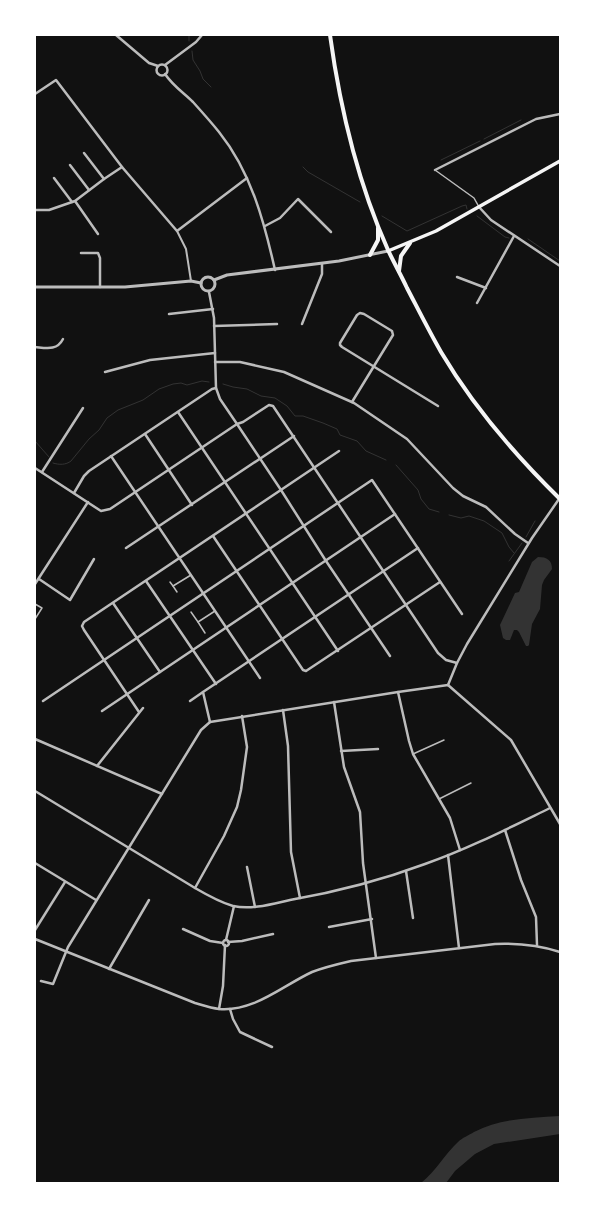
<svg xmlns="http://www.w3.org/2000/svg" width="595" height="1218" font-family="'Archivo Narrow',sans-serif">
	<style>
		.water { fill: #333 }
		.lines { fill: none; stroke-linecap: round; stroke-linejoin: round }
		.stream { stroke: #333; stroke-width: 1 }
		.service { stroke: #bcbcbc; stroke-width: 1.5 }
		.pedestrian { stroke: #bcbcbc; stroke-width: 2 }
		.minor { stroke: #bcbcbc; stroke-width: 2.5 }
		.tertiary { stroke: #bcbcbc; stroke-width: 3 }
		.secondary { stroke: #f5f5f5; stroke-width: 3.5 }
		.primary { stroke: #f5f5f5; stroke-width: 4 }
	</style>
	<rect width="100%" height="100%" fill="#111"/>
	<g class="water">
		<path d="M538 557C547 557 552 560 552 569L544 580 542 585 540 609 532 624 529 645 528 646H526L519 632 517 630H514L510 640H506L503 638 500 625 515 593 519 592 532 562Z"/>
		<path d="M560 1116V1134L494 1144 475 1154 455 1171 446 1183H421C436 1171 445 1154 458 1142 462 1138 469 1135 474 1132 501 1118 530 1118 560 1116Z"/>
	</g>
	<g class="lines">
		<g class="stream">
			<polyline points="189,35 189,41"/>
			<polyline points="192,51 193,60 200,71 203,79 211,87"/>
			<polyline points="484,139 521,120"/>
			<polyline points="441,160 480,141"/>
			<polyline points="303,167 308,172 360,202"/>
			<polyline points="382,216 407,231 462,206 466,205 467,209"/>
			<polyline points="477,216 505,237 509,238"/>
			<polyline points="528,239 560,261"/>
			<polyline points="223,384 233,387 247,389 261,396 275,398 287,406 295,416 303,416 323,423 337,429 340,435 357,441 366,451 386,460"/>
			<polyline points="35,441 49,457"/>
			<path d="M53 463C59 465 66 465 71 461L89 439 99 430 107 418 118 410 143 400 159 389 173 384 181 383 187 385 202 381 209 382"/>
			<polyline points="396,465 418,490 421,499 429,509 439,512"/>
			<polyline points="449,515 461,518 469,516 484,521 502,533 509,547 514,553"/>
			<polyline points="526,537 535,521"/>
			<polyline points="509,561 522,543"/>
		</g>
		<g class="service">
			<polyline points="435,170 474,198 479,207"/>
			<polyline points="170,582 173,586"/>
			<polyline points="177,592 173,586 191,575"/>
			<polyline points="35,604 42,608 35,619"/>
			<polyline points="191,612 198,622"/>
			<polyline points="205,633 198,622 215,611"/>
			<polyline points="413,754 444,740"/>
			<polyline points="439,799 471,783"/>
		</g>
		<polyline class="pedestrian" points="177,231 186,249 191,281"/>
		<g class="minor">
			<polyline points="116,35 149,63 158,66"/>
			<circle cx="162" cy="70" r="5.5"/>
			<polyline points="165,65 196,42 202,35"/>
			<path d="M165 74C173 86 184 93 193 102 202 112 211 122 219 132 251 172 264 221 275 270"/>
			<polyline points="35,94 56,80 122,167 177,231 247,178"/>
			<polyline points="84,153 104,179"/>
			<polyline points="70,165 89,190"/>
			<polyline points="435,170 536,119 560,114"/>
			<polyline points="54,178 72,202"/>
			<polyline points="75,201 98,234"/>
			<polyline points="479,207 491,220 560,266"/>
			<polyline points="35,210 49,210 75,201 104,179 122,167"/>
			<polyline points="265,226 280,218 298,199 331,232"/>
			<polyline points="81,253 98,253 100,258 100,287"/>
			<polyline points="457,277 486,288"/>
			<polyline points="477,303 514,236"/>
			<polyline points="169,314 213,309"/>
			<polyline points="302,324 322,274 322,264"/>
			<polyline points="214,326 277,324"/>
			<path d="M35 347C46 348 57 351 63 339"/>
			<polyline points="215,362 240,362 284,372 354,403 407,439 453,488 463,496 486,507 515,534 528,543"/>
			<polyline points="105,372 150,360 215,353"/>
			<polyline points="352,402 393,335 392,331 364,314 360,313 357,315 340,343 340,345 342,347 438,406"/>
			<polyline points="178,412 338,651"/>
			<polyline points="145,434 192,505"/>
			<polyline points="111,456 260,678"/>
			<polyline points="35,468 101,511 110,509 237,424 220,399 216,388 214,318 209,292"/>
			<polyline points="42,472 83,408"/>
			<polyline points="74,493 84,476 89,471 212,389 216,388"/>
			<polyline points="213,536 303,670 306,671 440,582"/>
			<polyline points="126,548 294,436"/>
			<polyline points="39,579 70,600 94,559"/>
			<polyline points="146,581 216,684"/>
			<polyline points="35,584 88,502"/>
			<polyline points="113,603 160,672"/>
			<polyline points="390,656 326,561 281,490 237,424 243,422 269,405 273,406 438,653 446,660 457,663"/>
			<polyline points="448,685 457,663 467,644 532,538 559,499"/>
			<polyline points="448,685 511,740 560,824"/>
			<polyline points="398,692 409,741 413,754 450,818 460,850"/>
			<polyline points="43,701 372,480 462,614"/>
			<polyline points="190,701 203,692"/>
			<polyline points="334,702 344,767 360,812 363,863 376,958"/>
			<polyline points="283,710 288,746 291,852 300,898"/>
			<polyline points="102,711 395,514"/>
			<polyline points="139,712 84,630 82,626 84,622 339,451"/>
			<polyline points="210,722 203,692 418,548"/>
			<polyline points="35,739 162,794"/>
			<polyline points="341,751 378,749"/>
			<polyline points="97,766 143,708"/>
			<path d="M35 791 195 888C207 895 219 902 233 906 252 910 272 904 290 900 336 892 382 880 425 864 468 849 509 828 550 808"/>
			<polyline points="505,830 521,880 536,917 537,945"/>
			<polyline points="448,855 459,948"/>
			<polyline points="35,863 96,900"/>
			<polyline points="247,867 255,907"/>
			<polyline points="406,871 413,918"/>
			<polyline points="195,888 224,836 237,807 241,790 247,747 242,716"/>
			<polyline points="329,927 372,919"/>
			<polyline points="183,929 210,941 223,943"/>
			<polyline points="35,930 65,882"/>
			<path d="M35 939 195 1003C202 1005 211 1008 219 1009 254 1012 282 986 312 972 325 967 338 964 351 961L495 944C518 943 538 945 560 952"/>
			<polyline points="226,940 234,906"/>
			<circle cx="226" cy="943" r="3"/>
			<polyline points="228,942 242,941 273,934"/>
			<polyline points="109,969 149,900"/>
			<polyline points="41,981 53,984 68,947 201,730 210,722 398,692 448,685"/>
			<polyline points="219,1009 223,986 225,945"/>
			<polyline points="230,1009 233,1019 240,1032 272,1047"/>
		</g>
		<g class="tertiary">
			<circle cx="208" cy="284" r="7"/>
			<polyline points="214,280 227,275 339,261 388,251"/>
			<polyline points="35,287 125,287 191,281 201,283"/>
		</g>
		<polyline class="secondary" points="388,251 436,231 560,161"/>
		<g class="primary">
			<path d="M330 35C340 108 358 183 388 250 394 263 401 275 407 288 418 309 429 331 441 352 473 406 515 455 560 499"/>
			<polyline points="370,255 378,240 378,228"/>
			<polyline points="399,271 401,256 410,243"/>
		</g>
	</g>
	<rect width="595" height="1218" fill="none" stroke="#ffffff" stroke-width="72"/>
</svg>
